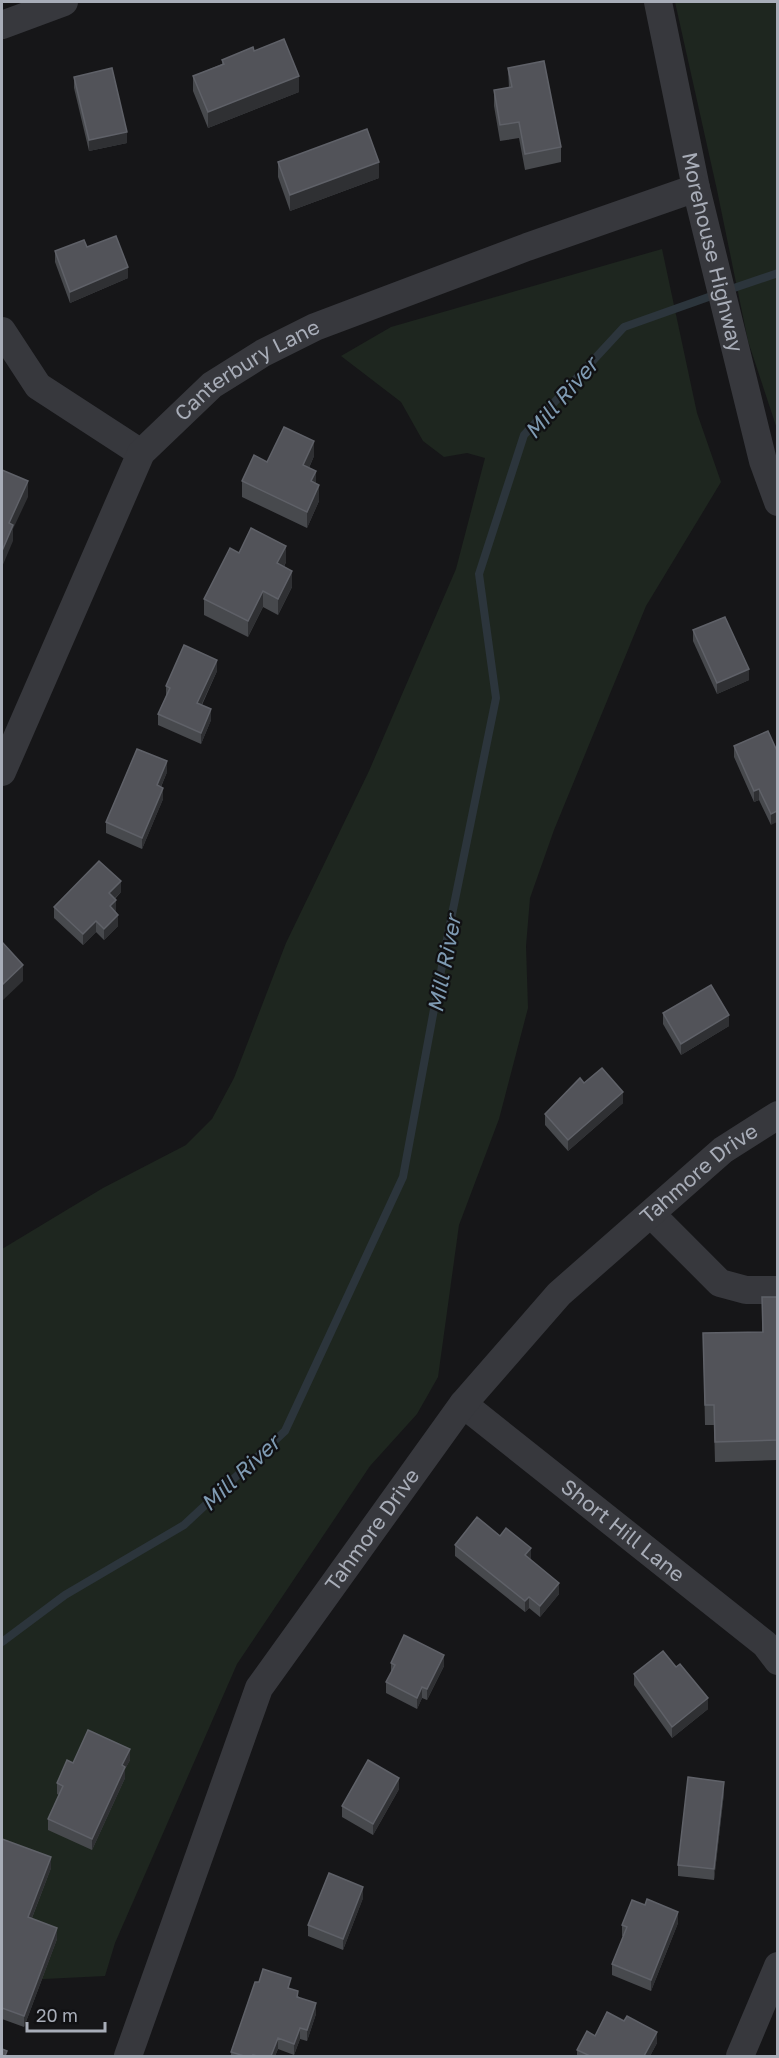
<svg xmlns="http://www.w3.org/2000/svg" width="779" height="2058" font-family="'Golos Text',sans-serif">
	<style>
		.green { fill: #1e261f }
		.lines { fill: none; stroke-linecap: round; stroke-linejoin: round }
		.stream { stroke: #2c353c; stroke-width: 8 }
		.minor { stroke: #37383d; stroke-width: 28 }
		.wall { fill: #47494d }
		.shaded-wall { fill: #2f3033 }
		.building { fill: #525359; stroke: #5f6168; stroke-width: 1.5 }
		.labels { text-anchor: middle; stroke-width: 4.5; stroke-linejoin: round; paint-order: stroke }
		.street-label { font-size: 21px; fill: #a8adb8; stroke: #111113 }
		.water-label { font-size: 22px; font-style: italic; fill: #7f9bb3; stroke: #111113 }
	</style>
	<rect width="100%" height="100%" fill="#161618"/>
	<g class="green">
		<polygon points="675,2 777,2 777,429 748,341 717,190"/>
		<polygon points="662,249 697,413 721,482 646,606 554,830 530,898 526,946 528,1008 499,1119 459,1225 438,1377 417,1414 370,1466 237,1664 115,1943 105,1976 24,1980 2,1975 2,1249 103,1188 186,1145 212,1119 234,1078 286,943 369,771 456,569 485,458 467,453 444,457 423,441 401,402 341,356 391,327"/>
	</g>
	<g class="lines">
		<g class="stream">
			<polyline points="728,290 778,273"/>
			<polyline points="2,1642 65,1595 184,1525 285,1431 403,1177 447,939 496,698 479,574 524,435 624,327 717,294"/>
		</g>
		<g class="minor">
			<path id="s1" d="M658 2 696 188 763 461 778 502"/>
			<polyline points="2,25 64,2"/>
			<polyline points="2,331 38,386 141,453"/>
			<path id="s2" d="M2 772 141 453 212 385 263 353 315 327 527 247 696 188"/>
			<polyline points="651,1214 720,1283 746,1290 778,1290"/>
			<path id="s3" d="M463 1404 765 1644 778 1661"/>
			<path id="s4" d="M128 2056 259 1688 463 1404 559 1294 723 1150 778 1115"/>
			<polyline points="740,2056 778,1966"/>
		</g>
	</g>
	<g class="wall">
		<polygon points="254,51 299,92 208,128 193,91 193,76 222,64 222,60"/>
		<polygon points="508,68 561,147 561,162 525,170 519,138 500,141 494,106 494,90 509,88"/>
		<polygon points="74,77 127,143 89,151 74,88"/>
		<polygon points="278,162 379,178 290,211 278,177"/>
		<polygon points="87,247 128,278 70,303 55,262 55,251"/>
		<polygon points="314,456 309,468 316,484 319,501 307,528 242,497 242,481 267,462"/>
		<polygon points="239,553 286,562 284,567 292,587 278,615 263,607 248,637 204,615 204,599"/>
		<polygon points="693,630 749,680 717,694 693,641"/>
		<polygon points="217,671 202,705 211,720 201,744 158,725 158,714 166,696 166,686"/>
		<polygon points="734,746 777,751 771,825 759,800 754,802 734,757"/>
		<polygon points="167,772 161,787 163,799 142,849 106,833 106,822"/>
		<polygon points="121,892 115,899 116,911 115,912 118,926 104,940 96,932 83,945 54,918 54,907"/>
		<polygon points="663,1013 729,1026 681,1055 663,1024"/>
		<polygon points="584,1083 623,1103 568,1151 545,1125 545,1114"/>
		<polygon points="762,1297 777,1297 777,1460 715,1462 714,1425 705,1425 703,1333 762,1332"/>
		<polygon points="455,1545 531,1559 530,1560 559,1594 540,1617 529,1608 525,1612 455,1556"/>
		<polygon points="391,1663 444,1666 427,1700 422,1698 417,1709 386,1693 386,1682 391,1673"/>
		<polygon points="634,1674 708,1709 672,1738 634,1685"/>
		<polygon points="130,1760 125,1769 125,1778 92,1850 48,1830 48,1819 59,1795 57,1794 57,1783 73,1763"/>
		<polygon points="399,1789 373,1835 342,1817 342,1806"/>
		<polygon points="724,1793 714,1880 678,1876 678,1865"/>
		<polygon points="2,1839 51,1868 32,1918 57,1939 24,2027 2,2019"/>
		<polygon points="363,1898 343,1950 308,1936 308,1925"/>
		<polygon points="678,1923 651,1991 612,1975 612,1964 624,1937 622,1936 622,1925"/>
		<polygon points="291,1989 316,2014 307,2041 300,2039 294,2055 278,2049 275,2056 231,2056 231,2052"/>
		<polygon points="595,2036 657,2043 650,2056 577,2056 577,2050"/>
	</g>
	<g class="shaded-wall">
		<polygon points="299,76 299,92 208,128 208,112"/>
		<polygon points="127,132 127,143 89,151 89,140"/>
		<polygon points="379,162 379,178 290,211 290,195"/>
		<polygon points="128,267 128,278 70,303 70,292"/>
		<polygon points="314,441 314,456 303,481 303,465"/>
		<polygon points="316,471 316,487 311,481"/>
		<polygon points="28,481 28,497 13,529 13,541 2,567 2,551 9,523"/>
		<polygon points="319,485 319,501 307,528 307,512"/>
		<polygon points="286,546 286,562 277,579 277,563"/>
		<polygon points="292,571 292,587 278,615 278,599"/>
		<polygon points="263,591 263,607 248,637 248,621"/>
		<polygon points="217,660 217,671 197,714 197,703"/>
		<polygon points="749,669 749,680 717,694 717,683"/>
		<polygon points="211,709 211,720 201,744 201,733"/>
		<polygon points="167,761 167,772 157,796 157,785"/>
		<polygon points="163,788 163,799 142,849 142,838"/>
		<polygon points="759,789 759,800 754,802 754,791"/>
		<polygon points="777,811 777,822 771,825 771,814"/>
		<polygon points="121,881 121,892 109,904 109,893"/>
		<polygon points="116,900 116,911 110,917 110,906"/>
		<polygon points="118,915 118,926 104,940 104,929"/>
		<polygon points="96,921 96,932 83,945 83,934"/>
		<polygon points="23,965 23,981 2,1001 2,985"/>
		<polygon points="729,1015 729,1026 681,1055 681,1044"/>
		<polygon points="623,1092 623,1103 568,1151 568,1140"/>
		<polygon points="531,1548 531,1559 525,1566 525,1555"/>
		<polygon points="559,1583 559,1594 540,1617 540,1606"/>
		<polygon points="529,1597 529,1608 525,1612 525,1601"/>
		<polygon points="444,1655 444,1666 427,1700 427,1689"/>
		<polygon points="422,1687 422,1698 417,1709 417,1698"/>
		<polygon points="708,1698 708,1709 672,1738 672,1727"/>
		<polygon points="130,1749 130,1760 125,1769 125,1778 92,1850 92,1839 122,1765"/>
		<polygon points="399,1778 399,1789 373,1835 373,1824"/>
		<polygon points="724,1782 724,1793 714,1880 714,1869"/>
		<polygon points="51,1857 51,1868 28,1928 28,1917"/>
		<polygon points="363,1887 363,1898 343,1950 343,1939"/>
		<polygon points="678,1912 678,1923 651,1991 651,1980"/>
		<polygon points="57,1928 57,1939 24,2027 24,2016"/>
		<polygon points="316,2003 316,2014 307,2041 307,2030"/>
		<polygon points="300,2028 300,2039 294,2055 294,2044"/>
		<polygon points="657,2032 657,2043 650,2056 644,2056"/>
		<polygon points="278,2038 278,2049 275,2056 271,2056"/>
	</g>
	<g class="building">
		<polygon points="284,39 299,76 208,112 193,76 224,64 222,60 253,47 254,51"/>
		<polygon points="544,61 561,147 525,154 519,122 500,125 494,90 512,87 508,68"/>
		<polygon points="112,68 127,132 89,140 74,77"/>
		<polygon points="367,129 379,162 290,195 278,162"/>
		<polygon points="116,236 128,267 70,292 55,251 84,240 87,247"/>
		<polygon points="284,427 314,441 303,465 316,471 311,481 319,485 307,512 242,481 254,455 267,462"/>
		<polygon points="2,470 28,481 9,523 13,525 2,551"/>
		<polygon points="251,528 286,546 277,563 292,571 278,599 263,591 248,621 204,599 230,548 239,553"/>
		<polygon points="725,617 749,669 717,683 693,630"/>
		<polygon points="184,645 217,660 197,703 211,709 201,733 158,714 170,688 166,686"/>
		<polygon points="768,731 777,751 777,811 771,814 759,789 754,791 734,746"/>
		<polygon points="137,749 167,761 157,785 163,788 142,838 106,822"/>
		<polygon points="99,861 121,881 109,893 116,900 110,906 118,915 104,929 96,921 83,934 54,907"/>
		<polygon points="2,942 23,965 2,985"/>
		<polygon points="711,985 729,1015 681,1044 663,1013"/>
		<polygon points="602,1068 623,1092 568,1140 545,1114 580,1078 584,1083"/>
		<polygon points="762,1297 777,1297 777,1440 715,1442 714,1405 705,1405 703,1333 763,1332"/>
		<polygon points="477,1517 500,1536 506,1528 531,1548 525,1555 559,1583 540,1606 529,1597 525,1601 455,1545"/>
		<polygon points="404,1635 444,1655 427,1689 422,1687 417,1698 386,1682 395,1665 391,1663"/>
		<polygon points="663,1651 676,1667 680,1664 708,1698 672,1727 634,1674"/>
		<polygon points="88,1730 130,1749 122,1765 125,1767 92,1839 48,1819 63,1786 57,1783 67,1760 73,1763"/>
		<polygon points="368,1760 399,1778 373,1824 342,1806"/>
		<polygon points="688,1777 724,1782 714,1869 678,1865"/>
		<polygon points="2,1839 51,1857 28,1917 57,1928 24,2016 2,2008"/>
		<polygon points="329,1873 363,1887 343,1939 308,1925"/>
		<polygon points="647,1899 678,1912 651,1980 612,1964 627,1927 622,1925 632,1900 645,1905"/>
		<polygon points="263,1969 291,1978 288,1988 298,1991 297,1997 316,2003 307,2030 300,2028 294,2044 278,2038 271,2056 258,2056 253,2055 253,2056 244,2056 231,2052 255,1982 259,1982"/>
		<polygon points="607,2012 624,2021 627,2016 657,2032 644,2056 590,2056 577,2050 587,2031 595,2036"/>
		<polygon points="2,2049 7,2051 5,2056 2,2056"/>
	</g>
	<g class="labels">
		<g class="street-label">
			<text dy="7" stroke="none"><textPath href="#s1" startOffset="256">Morehouse Highway</textPath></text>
			<text dy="7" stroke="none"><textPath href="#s2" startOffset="484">Canterbury Lane</textPath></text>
			<text dy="7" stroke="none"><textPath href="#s4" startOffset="1071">Tahmore Drive</textPath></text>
			<text dy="7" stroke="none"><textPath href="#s4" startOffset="585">Tahmore Drive</textPath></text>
			<text dy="7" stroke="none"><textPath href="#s3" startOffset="204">Short Hill Lane</textPath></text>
		</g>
		<g class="water-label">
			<text transform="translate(561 398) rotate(-49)" y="8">Mill River</text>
			<text transform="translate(444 964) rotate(-79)" y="8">Mill River</text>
			<text transform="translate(240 1473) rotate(-43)" y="8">Mill River</text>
		</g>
	</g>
	<rect width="779" height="2058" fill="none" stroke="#a8adb8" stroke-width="6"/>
	<path d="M27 2022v9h78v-9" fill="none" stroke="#a8adb8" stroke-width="3"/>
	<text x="36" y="2022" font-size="18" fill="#a8adb8" stroke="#111113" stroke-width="4.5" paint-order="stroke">20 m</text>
</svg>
